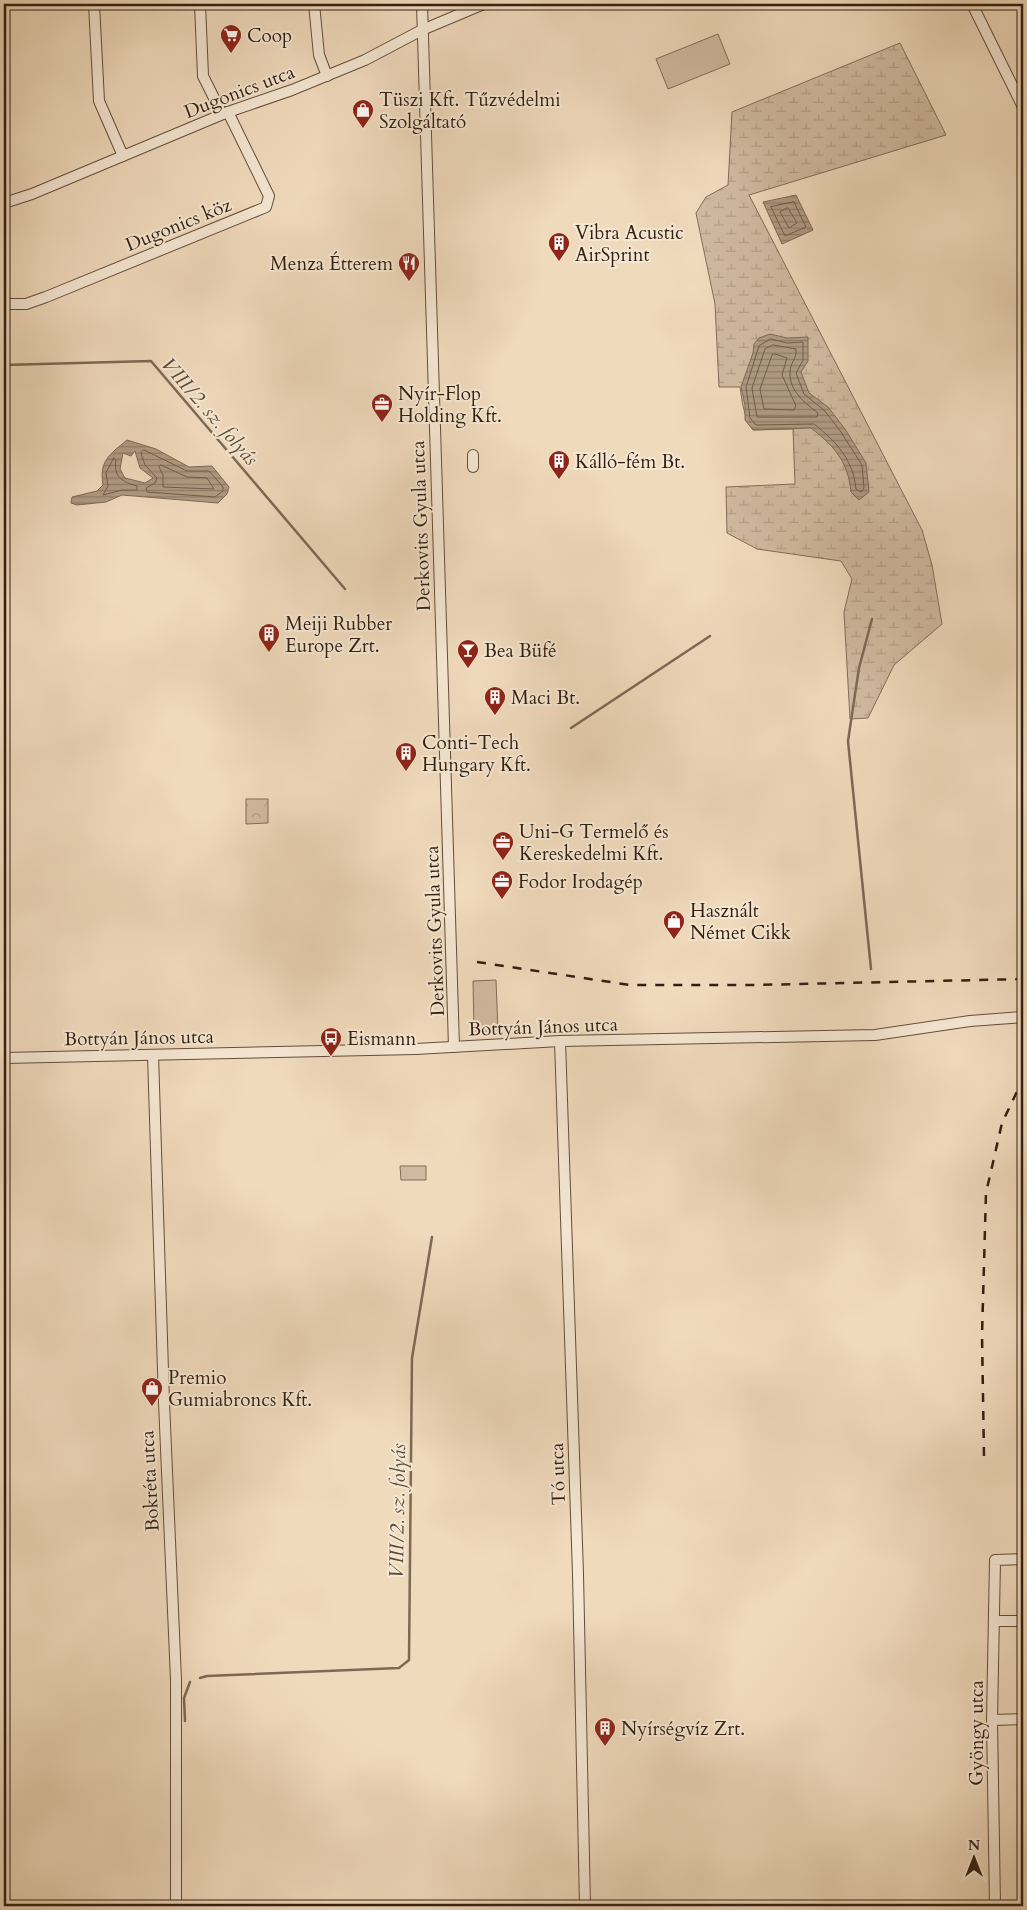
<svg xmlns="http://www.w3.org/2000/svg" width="1027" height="1910" font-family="Cardo,serif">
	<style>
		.green { fill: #d0ba9f; stroke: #816c58 }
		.wetland { fill: url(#wetland-marsh); stroke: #816c58 }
		.park { fill: url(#park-crowns); stroke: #816c58 }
		.water { fill: url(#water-rules); stroke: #7d6955; fill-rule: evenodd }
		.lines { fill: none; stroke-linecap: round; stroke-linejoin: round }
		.shore { stroke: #705c4a; stroke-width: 1 }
		.stream { stroke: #7d6955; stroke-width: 2.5 }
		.minor-casing { stroke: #624e3c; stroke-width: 12 }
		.minor { stroke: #f5e7d3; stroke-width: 10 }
		.rail { stroke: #321f11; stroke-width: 2.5; stroke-dasharray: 9 9; stroke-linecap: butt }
		.labels { text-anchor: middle; stroke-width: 4; stroke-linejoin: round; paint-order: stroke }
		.poi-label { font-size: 19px; fill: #321f11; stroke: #f5e7d3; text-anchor: start }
		.street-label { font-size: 19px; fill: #321f11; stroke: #f5e7d3 }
		.water-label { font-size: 20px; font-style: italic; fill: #5e4a39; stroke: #f5e7d3 }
	</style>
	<defs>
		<pattern id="wetland-marsh" width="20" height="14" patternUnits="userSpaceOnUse" patternTransform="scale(1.25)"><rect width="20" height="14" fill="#d0ba9f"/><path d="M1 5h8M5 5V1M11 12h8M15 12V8" fill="none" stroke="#b39f88"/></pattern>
		<pattern id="park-crowns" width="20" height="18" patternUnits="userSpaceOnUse" patternTransform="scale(1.25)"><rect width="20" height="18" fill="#d0ba9f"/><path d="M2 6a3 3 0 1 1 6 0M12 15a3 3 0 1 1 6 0" fill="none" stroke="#b39f88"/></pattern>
		<pattern id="water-rules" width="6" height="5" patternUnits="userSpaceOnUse" patternTransform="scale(1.25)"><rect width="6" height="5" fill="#af9a82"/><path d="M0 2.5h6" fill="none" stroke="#8f7d69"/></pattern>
	</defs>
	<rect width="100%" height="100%" fill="#f0dabc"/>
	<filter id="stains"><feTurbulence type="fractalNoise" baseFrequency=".004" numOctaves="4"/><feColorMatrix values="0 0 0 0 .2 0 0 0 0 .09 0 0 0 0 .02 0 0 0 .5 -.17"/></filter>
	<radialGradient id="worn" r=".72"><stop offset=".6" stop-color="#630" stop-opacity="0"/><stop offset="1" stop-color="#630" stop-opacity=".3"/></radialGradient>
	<g class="green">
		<polygon points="718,34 730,64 668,89 656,59"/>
		<polygon points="496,980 498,1031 474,1031 473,981"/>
		<polygon points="400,1166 426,1166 426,1180 401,1180"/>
	</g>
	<path class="wetland" d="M900 43 946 135 749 195 922 530 932 565 942 624 894 665 868 718 850 719 844 612 852 579 841 561 757 549 727 533 726 487 795 484 793 429 753 430C744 418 742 402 740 387H719L715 304 696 213 706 197 728 185 732 112Z"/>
	<polygon class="park" points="246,799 268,799 268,823 246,824"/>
	<g class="water">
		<polygon points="796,195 813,230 782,244 763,202"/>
		<path d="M770 334 787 338 808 337V361L801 372 809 393 828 407 845 429 866 463 869 492 859 500 851 492C848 461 834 446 811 428L753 430 745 420V405L741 387 753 353 754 344 759 338Z"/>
		<path d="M127 440 156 449 189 467 212 466 229 487 227 494 218 503 122 495 106 502 77 505 71 503 72 497 97 491 103 485C99 461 109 455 127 440ZM135 451 140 468 153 478 145 483 125 478 120 469 123 453 131 456Z"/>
	</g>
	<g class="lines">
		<g class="shore">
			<polygon points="794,202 806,227 785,236 771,207"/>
			<polygon points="788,208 797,223 789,228 780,212"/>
			<path d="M771 339 787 343 803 342V360L796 373 804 394 824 410 841 432 862 465 864 488 861 492 856 489C853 460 837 442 814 424L756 425 750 418 746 387 759 346Z"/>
			<path d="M773 345 796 349C797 359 790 363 790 372 789 391 805 403 818 413L817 417H757L752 388 765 349Z"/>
			<polygon points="775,354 787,358 782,375 796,406 794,410 764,409 760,389 772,355"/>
			<polygon points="144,450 187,471 209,471 223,487 223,491 215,497 147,492 146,488 155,483 157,478 145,465 141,453"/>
			<path d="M114 458 116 461C113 477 123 482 137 486V490H122L103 495 108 486 106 473Z"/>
			<polygon points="161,465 187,477 207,478 214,489 163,487 163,475 159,467"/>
		</g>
		<g class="stream">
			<polyline points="4,365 151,361 345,589"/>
			<polyline points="571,728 710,636"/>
			<polyline points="871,969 848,741 859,668 872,619"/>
			<polyline points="200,1678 207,1676 399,1668 409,1660 412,1358 432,1237"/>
			<polyline points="185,1721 184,1698 190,1682"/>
		</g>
		<g class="minor-casing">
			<g id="minor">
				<polyline points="94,4 99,101 123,156"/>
				<polyline points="200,4 203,76 222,114"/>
				<polyline points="314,4 319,55 327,76"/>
				<polyline points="422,4 454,1047"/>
				<polyline points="972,4 1023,107"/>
				<polyline points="4,203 32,194 228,112 292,90 365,60 422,30 484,4"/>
				<polyline points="4,304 26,304 46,297 266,207 269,196 228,112"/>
				<polyline points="473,455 473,467"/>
				<polyline points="560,1041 578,1574 585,1906"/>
				<polyline points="153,1055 164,1402 176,1680 176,1906"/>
				<polyline points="4,1058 416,1049 560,1041 875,1035 970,1021 1023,1017"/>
				<polyline points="995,1621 1023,1621"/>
				<polyline points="992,1720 1023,1719"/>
				<polyline points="995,1906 992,1720 995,1560 1023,1559"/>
			</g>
		</g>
		<use href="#minor" class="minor"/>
		<g class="rail">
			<polyline points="477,962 630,985 755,985 1023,979"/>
			<polyline points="1017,969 1023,969"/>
			<polyline points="984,1456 982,1335 986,1193 1002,1123 1023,1079"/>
		</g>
	</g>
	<defs>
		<g id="supermarket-pin" transform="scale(1.125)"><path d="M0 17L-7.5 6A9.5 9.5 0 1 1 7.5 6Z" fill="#8f2418" stroke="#f5e7d3"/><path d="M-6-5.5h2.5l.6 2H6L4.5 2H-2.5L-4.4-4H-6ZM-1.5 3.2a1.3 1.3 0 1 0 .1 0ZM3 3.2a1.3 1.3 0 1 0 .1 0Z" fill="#fff"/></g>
		<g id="shop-pin" transform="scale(1.125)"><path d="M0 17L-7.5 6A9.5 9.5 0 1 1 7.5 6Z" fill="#8f2418" stroke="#f5e7d3"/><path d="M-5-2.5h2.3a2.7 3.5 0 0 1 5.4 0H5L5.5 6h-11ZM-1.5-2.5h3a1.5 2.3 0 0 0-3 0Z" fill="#fff"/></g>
		<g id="building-pin" transform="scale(1.125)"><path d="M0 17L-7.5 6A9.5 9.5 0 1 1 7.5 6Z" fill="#8f2418" stroke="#f5e7d3"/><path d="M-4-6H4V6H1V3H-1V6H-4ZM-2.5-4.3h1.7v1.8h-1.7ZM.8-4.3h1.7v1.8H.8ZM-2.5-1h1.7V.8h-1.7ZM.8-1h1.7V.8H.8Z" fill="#fff"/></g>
		<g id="restaurant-pin" transform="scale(1.125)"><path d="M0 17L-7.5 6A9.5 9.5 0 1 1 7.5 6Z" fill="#8f2418" stroke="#f5e7d3"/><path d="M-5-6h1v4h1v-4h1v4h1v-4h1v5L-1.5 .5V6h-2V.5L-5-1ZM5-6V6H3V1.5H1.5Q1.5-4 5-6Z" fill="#fff"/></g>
		<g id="office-pin" transform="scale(1.125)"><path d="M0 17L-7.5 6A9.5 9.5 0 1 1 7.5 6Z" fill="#8f2418" stroke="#f5e7d3"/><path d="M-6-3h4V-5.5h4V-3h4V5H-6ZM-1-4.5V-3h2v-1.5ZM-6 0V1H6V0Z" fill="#fff"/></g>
		<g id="bar-pin" transform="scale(1.125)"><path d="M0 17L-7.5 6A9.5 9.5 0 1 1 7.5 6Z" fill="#8f2418" stroke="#f5e7d3"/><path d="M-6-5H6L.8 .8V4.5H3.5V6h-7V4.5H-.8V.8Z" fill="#fff"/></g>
		<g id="bus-pin" transform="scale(1.125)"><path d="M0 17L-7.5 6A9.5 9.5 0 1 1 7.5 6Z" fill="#8f2418" stroke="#f5e7d3"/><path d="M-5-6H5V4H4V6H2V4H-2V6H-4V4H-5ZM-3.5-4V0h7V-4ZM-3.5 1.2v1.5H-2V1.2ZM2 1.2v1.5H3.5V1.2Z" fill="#fff"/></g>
	</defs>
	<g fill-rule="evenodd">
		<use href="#supermarket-pin" x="231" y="35"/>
		<use href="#shop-pin" x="363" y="110"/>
		<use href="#building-pin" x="559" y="243"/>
		<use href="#restaurant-pin" x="409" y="263"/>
		<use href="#office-pin" x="382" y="404"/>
		<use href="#building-pin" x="559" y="461"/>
		<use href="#building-pin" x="269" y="634"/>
		<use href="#bar-pin" x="468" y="650"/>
		<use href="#building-pin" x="495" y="697"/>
		<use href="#building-pin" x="406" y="753"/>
		<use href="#office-pin" x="503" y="842"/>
		<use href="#office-pin" x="502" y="881"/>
		<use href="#shop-pin" x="674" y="921"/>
		<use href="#bus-pin" x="331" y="1038"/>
		<use href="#shop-pin" x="152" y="1388"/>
		<use href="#building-pin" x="605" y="1728"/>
	</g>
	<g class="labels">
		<g class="poi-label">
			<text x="247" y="42">Coop</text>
			<text x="379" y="106">Tüszi Kft. Tűzvédelmi<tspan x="379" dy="22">Szolgáltató</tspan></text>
			<text x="575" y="239">Vibra Acustic<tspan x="575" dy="22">AirSprint</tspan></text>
			<text x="393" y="270" text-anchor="end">Menza Étterem</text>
			<text x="398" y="400">Nyír-Flop<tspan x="398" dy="22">Holding Kft.</tspan></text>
			<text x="575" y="468">Kálló-fém Bt.</text>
			<text x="285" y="630">Meiji Rubber<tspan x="285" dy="22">Europe Zrt.</tspan></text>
			<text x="484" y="657">Bea Büfé</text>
			<text x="511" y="704">Maci Bt.</text>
			<text x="422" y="749">Conti-Tech<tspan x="422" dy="22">Hungary Kft.</tspan></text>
			<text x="519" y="838">Uni-G Termelő és<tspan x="519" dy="22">Kereskedelmi Kft.</tspan></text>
			<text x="518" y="888">Fodor Irodagép</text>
			<text x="690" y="917">Használt<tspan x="690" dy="22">Német Cikk</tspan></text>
			<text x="347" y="1045">Eismann</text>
			<text x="168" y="1384">Premio<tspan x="168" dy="22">Gumiabroncs Kft.</tspan></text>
			<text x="621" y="1735">Nyírségvíz Zrt.</text>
		</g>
		<g class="street-label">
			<text transform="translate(239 91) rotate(-21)" y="7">Dugonics utca</text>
			<text transform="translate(178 224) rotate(-22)" y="7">Dugonics köz</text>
			<text transform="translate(420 526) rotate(-92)" y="7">Derkovits Gyula utca</text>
			<text transform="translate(434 931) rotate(-92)" y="7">Derkovits Gyula utca</text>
			<text transform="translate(543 1026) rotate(-2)" y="7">Bottyán János utca</text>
			<text transform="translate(139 1037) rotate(-1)" y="7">Bottyán János utca</text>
			<text transform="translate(557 1474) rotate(-92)" y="7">Tó utca</text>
			<text transform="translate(149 1481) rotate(-93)" y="7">Bokréta utca</text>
			<text transform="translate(976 1733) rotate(-90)" y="7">Gyöngy utca</text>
		</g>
		<g class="water-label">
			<text transform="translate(210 411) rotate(49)" y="7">VIII/2. sz. folyás</text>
			<text transform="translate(397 1511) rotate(-89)" y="7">VIII/2. sz. folyás</text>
		</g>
	</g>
	<rect width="1027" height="1910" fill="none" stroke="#f0dabc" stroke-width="20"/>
	<rect x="5" y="5" width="1017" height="1900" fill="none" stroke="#321f11" stroke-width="2.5"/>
	<rect x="10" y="10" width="1007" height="1890" fill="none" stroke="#321f11"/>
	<g transform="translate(974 1858)" stroke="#f5e7d3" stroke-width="4" paint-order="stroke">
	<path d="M0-4L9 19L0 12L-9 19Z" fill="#321f11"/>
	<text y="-8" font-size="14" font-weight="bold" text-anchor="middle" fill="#321f11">N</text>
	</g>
	<rect width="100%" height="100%" filter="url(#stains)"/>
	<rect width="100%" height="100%" fill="url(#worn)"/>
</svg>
